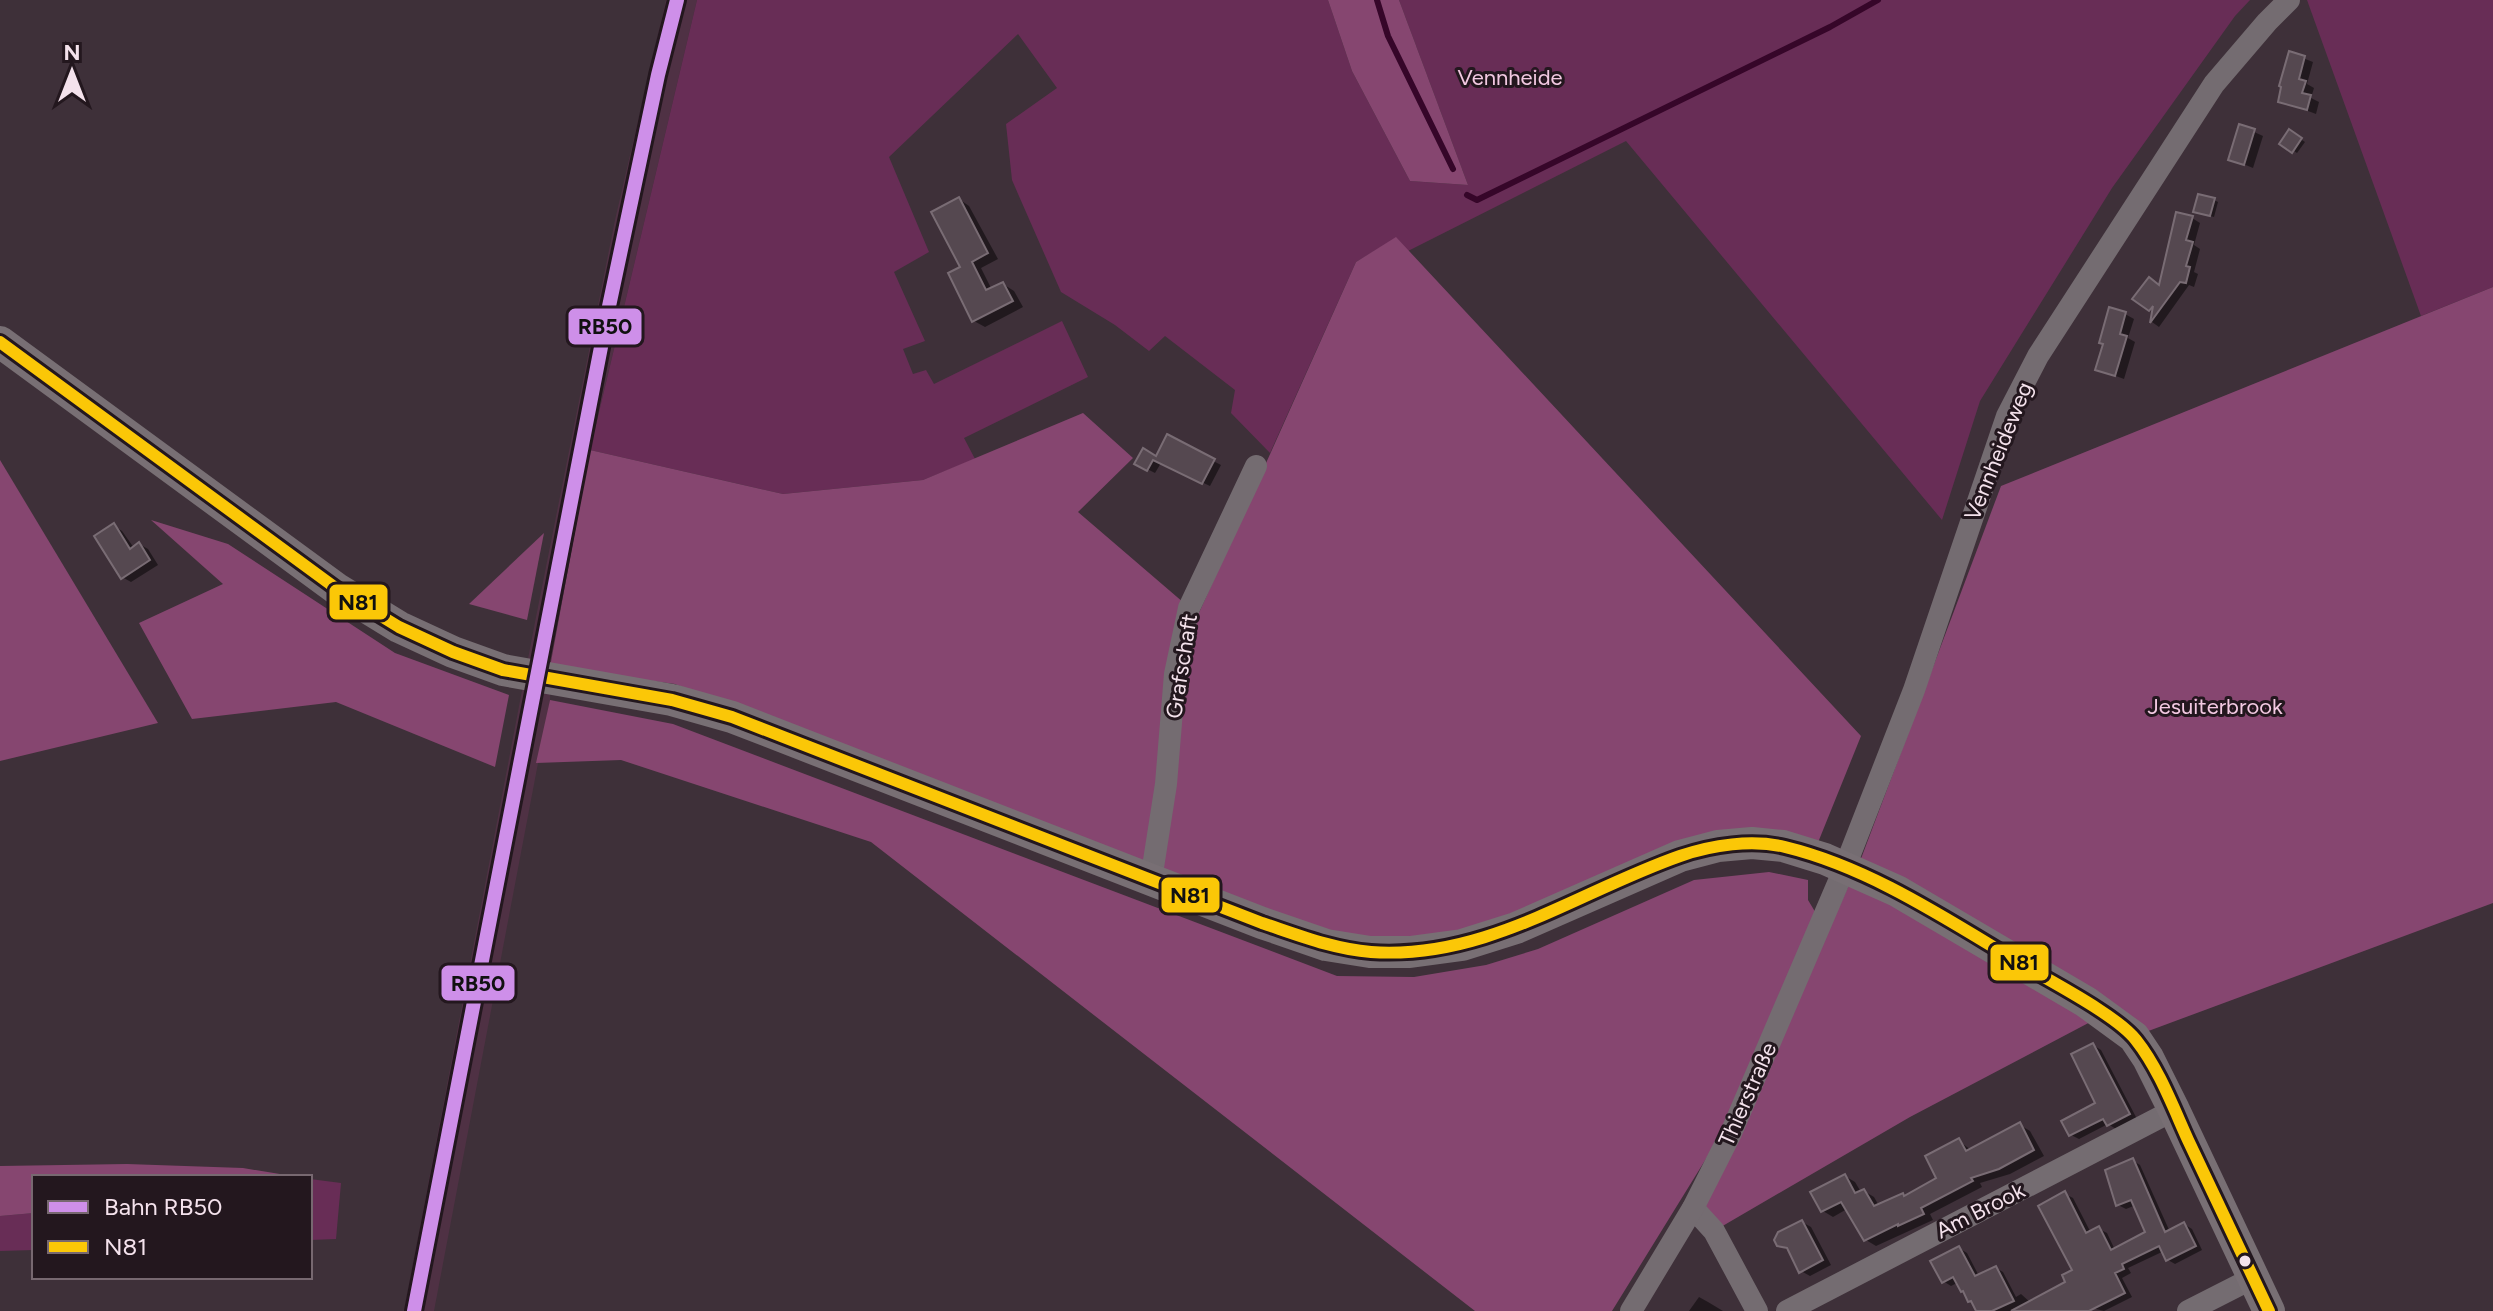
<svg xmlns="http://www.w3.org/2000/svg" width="2493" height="1311" font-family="Figtree,sans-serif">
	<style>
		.built { fill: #4f3144 }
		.green { fill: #682d56 }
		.forest { fill: #864670 }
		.shadow { fill: #0007 }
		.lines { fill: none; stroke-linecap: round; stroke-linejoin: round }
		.stream { stroke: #360629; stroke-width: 6 }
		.building { fill: #554850; stroke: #796c74; stroke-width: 2 }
		.street { stroke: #746c71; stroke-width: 22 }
		.secondary { stroke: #786f74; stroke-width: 32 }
		.bus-1-casing { stroke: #23171e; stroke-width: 18 }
		.bus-1 { stroke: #fbc707; stroke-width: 12 }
		.rail-1-casing { stroke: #23171e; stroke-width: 20 }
		.rail-1 { stroke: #ce8fe9; stroke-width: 14 }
		.bus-dot { fill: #f4e2ec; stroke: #23171e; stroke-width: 3 }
		.labels { text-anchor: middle; stroke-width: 6; stroke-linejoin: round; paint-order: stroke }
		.park-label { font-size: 22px; fill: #f3c9e2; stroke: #23171e }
		.street-label { font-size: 22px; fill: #f4e2ec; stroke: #23171e }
		.line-badge { stroke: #23171e; stroke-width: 3 }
		.pale-badge-label { font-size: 22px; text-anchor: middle; font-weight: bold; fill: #111 }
	</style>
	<rect width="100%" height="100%" fill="#3e3039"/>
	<polygon class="built" points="666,0 697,0 590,450 550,667 550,700 434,1311 404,1311 535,622 615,220"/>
	<g class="green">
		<polygon points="697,0 1328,0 1352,71 1410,181 1468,185 1399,0 2250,0 2235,16 2112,188 1980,401 1942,520 1626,141 1408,251 1396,238 1356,262 1270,453 1231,413 1235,390 1165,336 1149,351 1115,325 1061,292 1012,180 1006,124 1057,88 1018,34 889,157 929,252 894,272 925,341 903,349 913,374 926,370 934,384 1062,321 1088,377 964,438 975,459 923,480 783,494 590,450"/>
		<polygon points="2307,0 2493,0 2493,287 2421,316"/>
		<polygon points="310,1179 341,1183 336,1239 310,1240"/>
		<polygon points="34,1213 34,1250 0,1251 0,1216"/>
	</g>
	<g class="forest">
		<polygon points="1328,0 1399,0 1468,185 1410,181 1352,71"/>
		<polygon points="1396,237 1861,736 1817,845 1759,831 1462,937 1332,937 675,684 550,667 590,450 783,494 923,480 1083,413 1133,458 1078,512 1198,615 1356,262"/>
		<polygon points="2493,287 2493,903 2143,1033 2115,1009 1910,1117 1714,1231 1700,1214 1862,856 2001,486"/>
		<polygon points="0,460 158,723 0,761"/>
		<polygon points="151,520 228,544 395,653 509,695 495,767 336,702 192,719 139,623 223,584"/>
		<polygon points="544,533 527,620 469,604"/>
		<polygon points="550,700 673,724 1337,976 1414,977 1486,965 1538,949 1694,880 1769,872 1808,880 1808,900 1817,915 1725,1128 1612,1311 1475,1311 871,842 621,760 536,763"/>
		<polygon points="127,1164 243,1168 298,1177 34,1177 34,1213 0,1216 0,1166"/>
	</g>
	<g class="shadow">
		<polygon points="2290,53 2313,62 2307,84 2314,88 2311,98 2319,102 2316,114 2281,101"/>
		<polygon points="2241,126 2263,136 2253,168 2231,159"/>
		<polygon points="2290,132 2305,142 2297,153 2282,143"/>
		<polygon points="959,199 969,206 998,259 981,268 992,290 1003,284 1014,291 1023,307 985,327 974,321 963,268"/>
		<polygon points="2214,200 2218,202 2214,217 2199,213"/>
		<polygon points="2192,218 2200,223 2194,245 2200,249 2194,272 2198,274 2194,287 2189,285 2159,327 2152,322 2154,312 2135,299 2160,286"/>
		<polygon points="2125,314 2134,319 2128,338 2135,342 2124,379 2097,369"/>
		<polygon points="1167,437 1221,465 1210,486 1161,463 1155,473 1137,464 1156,458"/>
		<polygon points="114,526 122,531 134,548 139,544 148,549 158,565 131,582 122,577"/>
		<polygon points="2093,1045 2101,1050 2137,1119 2116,1129 2108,1124 2079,1139 2071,1135 2098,1104"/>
		<polygon points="2020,1125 2030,1131 2044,1156 2010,1174 1980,1183 1982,1187 1930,1214 1933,1220 1876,1246 1866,1240 1847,1209 1833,1217 1823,1211 1845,1176 1855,1182 1861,1192 1864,1191 1874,1197 1879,1206 1903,1195 1906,1197 1939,1179 1959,1141 1971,1150"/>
		<polygon points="2132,1160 2140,1165 2170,1232 2184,1224 2192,1229 2202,1250 2175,1264 2168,1260 2164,1251 2128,1268 2131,1273 2122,1278 2132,1297 2104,1311 2092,1308 2087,1311 1978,1311 1959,1282 1951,1286 1943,1281 1959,1248 1967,1253 1979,1276 1996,1268 2003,1272 2016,1297 2021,1294 2031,1303 2068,1283 2074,1271 2065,1194 2073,1198 2091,1233 2099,1229 2107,1233 2115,1250 2148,1233 2136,1205 2126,1209 2118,1205"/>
		<polygon points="1802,1222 1811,1227 1831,1265 1810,1276 1801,1271 1791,1252 1781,1246"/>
		<polygon points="1699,1297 1708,1302 1723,1311 1689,1311"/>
	</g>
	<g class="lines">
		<g class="stream">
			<polyline points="1377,0 1388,36 1453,169"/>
			<polyline points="1467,195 1477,200 1830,27 1878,0"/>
		</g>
	</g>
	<g class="building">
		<polygon points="2289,51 2305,56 2299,79 2306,81 2302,93 2311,95 2307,110 2278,102 2281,87 2279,86"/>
		<polygon points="2239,124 2255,129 2244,165 2228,160"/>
		<polygon points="2289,129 2302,138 2292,153 2279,144"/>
		<polygon points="2198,194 2215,198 2210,216 2193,212"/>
		<polygon points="959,197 988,253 972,262 986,290 1003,282 1013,301 972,322 948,273 960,267 931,212"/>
		<polygon points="2176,212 2193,216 2186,240 2193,242 2186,266 2190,267 2186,283 2180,282 2150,323 2153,306 2149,311 2132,299 2149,277 2159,285"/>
		<polygon points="2109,307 2126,312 2120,334 2127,336 2115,376 2095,370 2103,344 2099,343"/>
		<polygon points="1167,434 1215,459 1202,484 1153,460 1147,471 1134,464 1143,448 1156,456"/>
		<polygon points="114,523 130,549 139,542 150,560 121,579 94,536"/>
		<polygon points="2093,1043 2130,1114 2107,1126 2103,1119 2069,1136 2061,1121 2095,1103 2071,1054"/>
		<polygon points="2020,1122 2034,1150 1999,1169 1971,1178 1973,1181 1921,1208 1924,1214 1898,1226 1898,1224 1864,1241 1841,1202 1821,1212 1810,1192 1845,1174 1855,1193 1864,1189 1874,1206 1903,1193 1904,1196 1936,1178 1925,1156 1959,1138 1966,1151"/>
		<polygon points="2133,1158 2165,1232 2184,1222 2196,1246 2166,1261 2159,1246 2122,1264 2124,1269 2115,1273 2125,1293 2089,1311 2011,1311 2065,1282 2062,1275 2072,1270 2038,1206 2065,1191 2086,1233 2099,1226 2111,1250 2145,1232 2131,1200 2116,1206 2105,1170"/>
		<polygon points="1802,1220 1823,1260 1799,1273 1787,1248 1777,1246 1774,1240 1778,1232"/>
		<polygon points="1959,1246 1975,1276 1996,1266 2014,1301 1992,1311 1976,1311 1971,1301 1968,1302 1963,1291 1961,1292 1953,1277 1942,1283 1930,1261"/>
	</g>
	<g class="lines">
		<g class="street">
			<polyline points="1151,880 1166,784 1175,674 1189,608 1256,466"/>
			<polyline points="1693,1208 1714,1231 1757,1311"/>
			<polyline points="1631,1311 1693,1208 1731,1133 1845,867 1914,690 2007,416 2038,356 2214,84 2267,22 2289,0"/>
			<polyline points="1787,1311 2174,1110"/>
			<polyline points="2188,1311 2253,1278"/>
		</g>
		<polyline class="secondary" points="0,342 337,589 399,627 453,652 503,670 672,700 732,717 1262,923 1326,945 1370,952 1410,952 1462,945 1516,928 1680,856 1718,846 1752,843 1783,846 1825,859 1897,891 2086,1002 2134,1037 2148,1058 2174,1110 2269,1311"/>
		<g class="bus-1-casing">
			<path id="bus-1" d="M0 342 337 589 399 627 453 652 503 670 672 700 732 717 1262 923C1298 935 1333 949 1371 952 1486 960 1577 892 1680 856 1712 845 1752 839 1785 847 1876 869 1958 927 2037 973 2063 988 2119 1018 2136 1040 2159 1069 2173 1107 2188 1140 2215 1197 2242 1254 2269 1311"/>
		</g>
		<use href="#bus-1" class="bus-1"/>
		<g class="rail-1-casing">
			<polyline id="rail-1" points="414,1311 608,311 658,75 677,0"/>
		</g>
		<use href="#rail-1" class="rail-1"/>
	</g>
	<circle class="bus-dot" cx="2245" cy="1261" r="7"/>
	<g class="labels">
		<g class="park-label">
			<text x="1510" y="85">Vennheide</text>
			<text x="2215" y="714">Jesuiterbrook</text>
		</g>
		<g class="street-label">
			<text transform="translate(1998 451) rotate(-68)" y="8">Vennheideweg</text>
			<text transform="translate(1181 666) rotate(-81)" y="8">Grafschaft</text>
			<text transform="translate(1747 1094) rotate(-66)" y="8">Thierstraße</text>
			<text transform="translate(1980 1210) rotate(-27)" y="8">Am Brook</text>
		</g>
	</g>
	<g class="line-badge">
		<rect x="567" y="307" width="76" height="39" rx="8" fill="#ce8fe9"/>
		<rect x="328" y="583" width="61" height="38" rx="8" fill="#fbc707"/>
		<rect x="1160" y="876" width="61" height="38" rx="8" fill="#fbc707"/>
		<rect x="1989" y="943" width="61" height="39" rx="8" fill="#fbc707"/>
		<rect x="440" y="964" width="76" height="38" rx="8" fill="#ce8fe9"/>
	</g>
	<g class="pale-badge-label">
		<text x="605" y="334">RB50</text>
		<text x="358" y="610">N81</text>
		<text x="1190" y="903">N81</text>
		<text x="2019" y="970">N81</text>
		<text x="478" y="991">RB50</text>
	</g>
	<rect x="32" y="1175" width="280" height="104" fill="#23171e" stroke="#776870" stroke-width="2"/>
	<rect x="48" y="1201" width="40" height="12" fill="#ce8fe9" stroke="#776870" stroke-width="2"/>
	<text x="104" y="1215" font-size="24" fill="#f4e2ec">Bahn RB50</text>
	<rect x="48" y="1241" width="40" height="12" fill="#fbc707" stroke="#776870" stroke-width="2"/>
	<text x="104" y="1255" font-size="24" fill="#f4e2ec">N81</text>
	<g transform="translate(72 72)" stroke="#23171e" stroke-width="6" paint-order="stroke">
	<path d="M0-6L14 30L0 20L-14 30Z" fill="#f4e2ec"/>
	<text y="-12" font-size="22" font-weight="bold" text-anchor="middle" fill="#f4e2ec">N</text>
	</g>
</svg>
